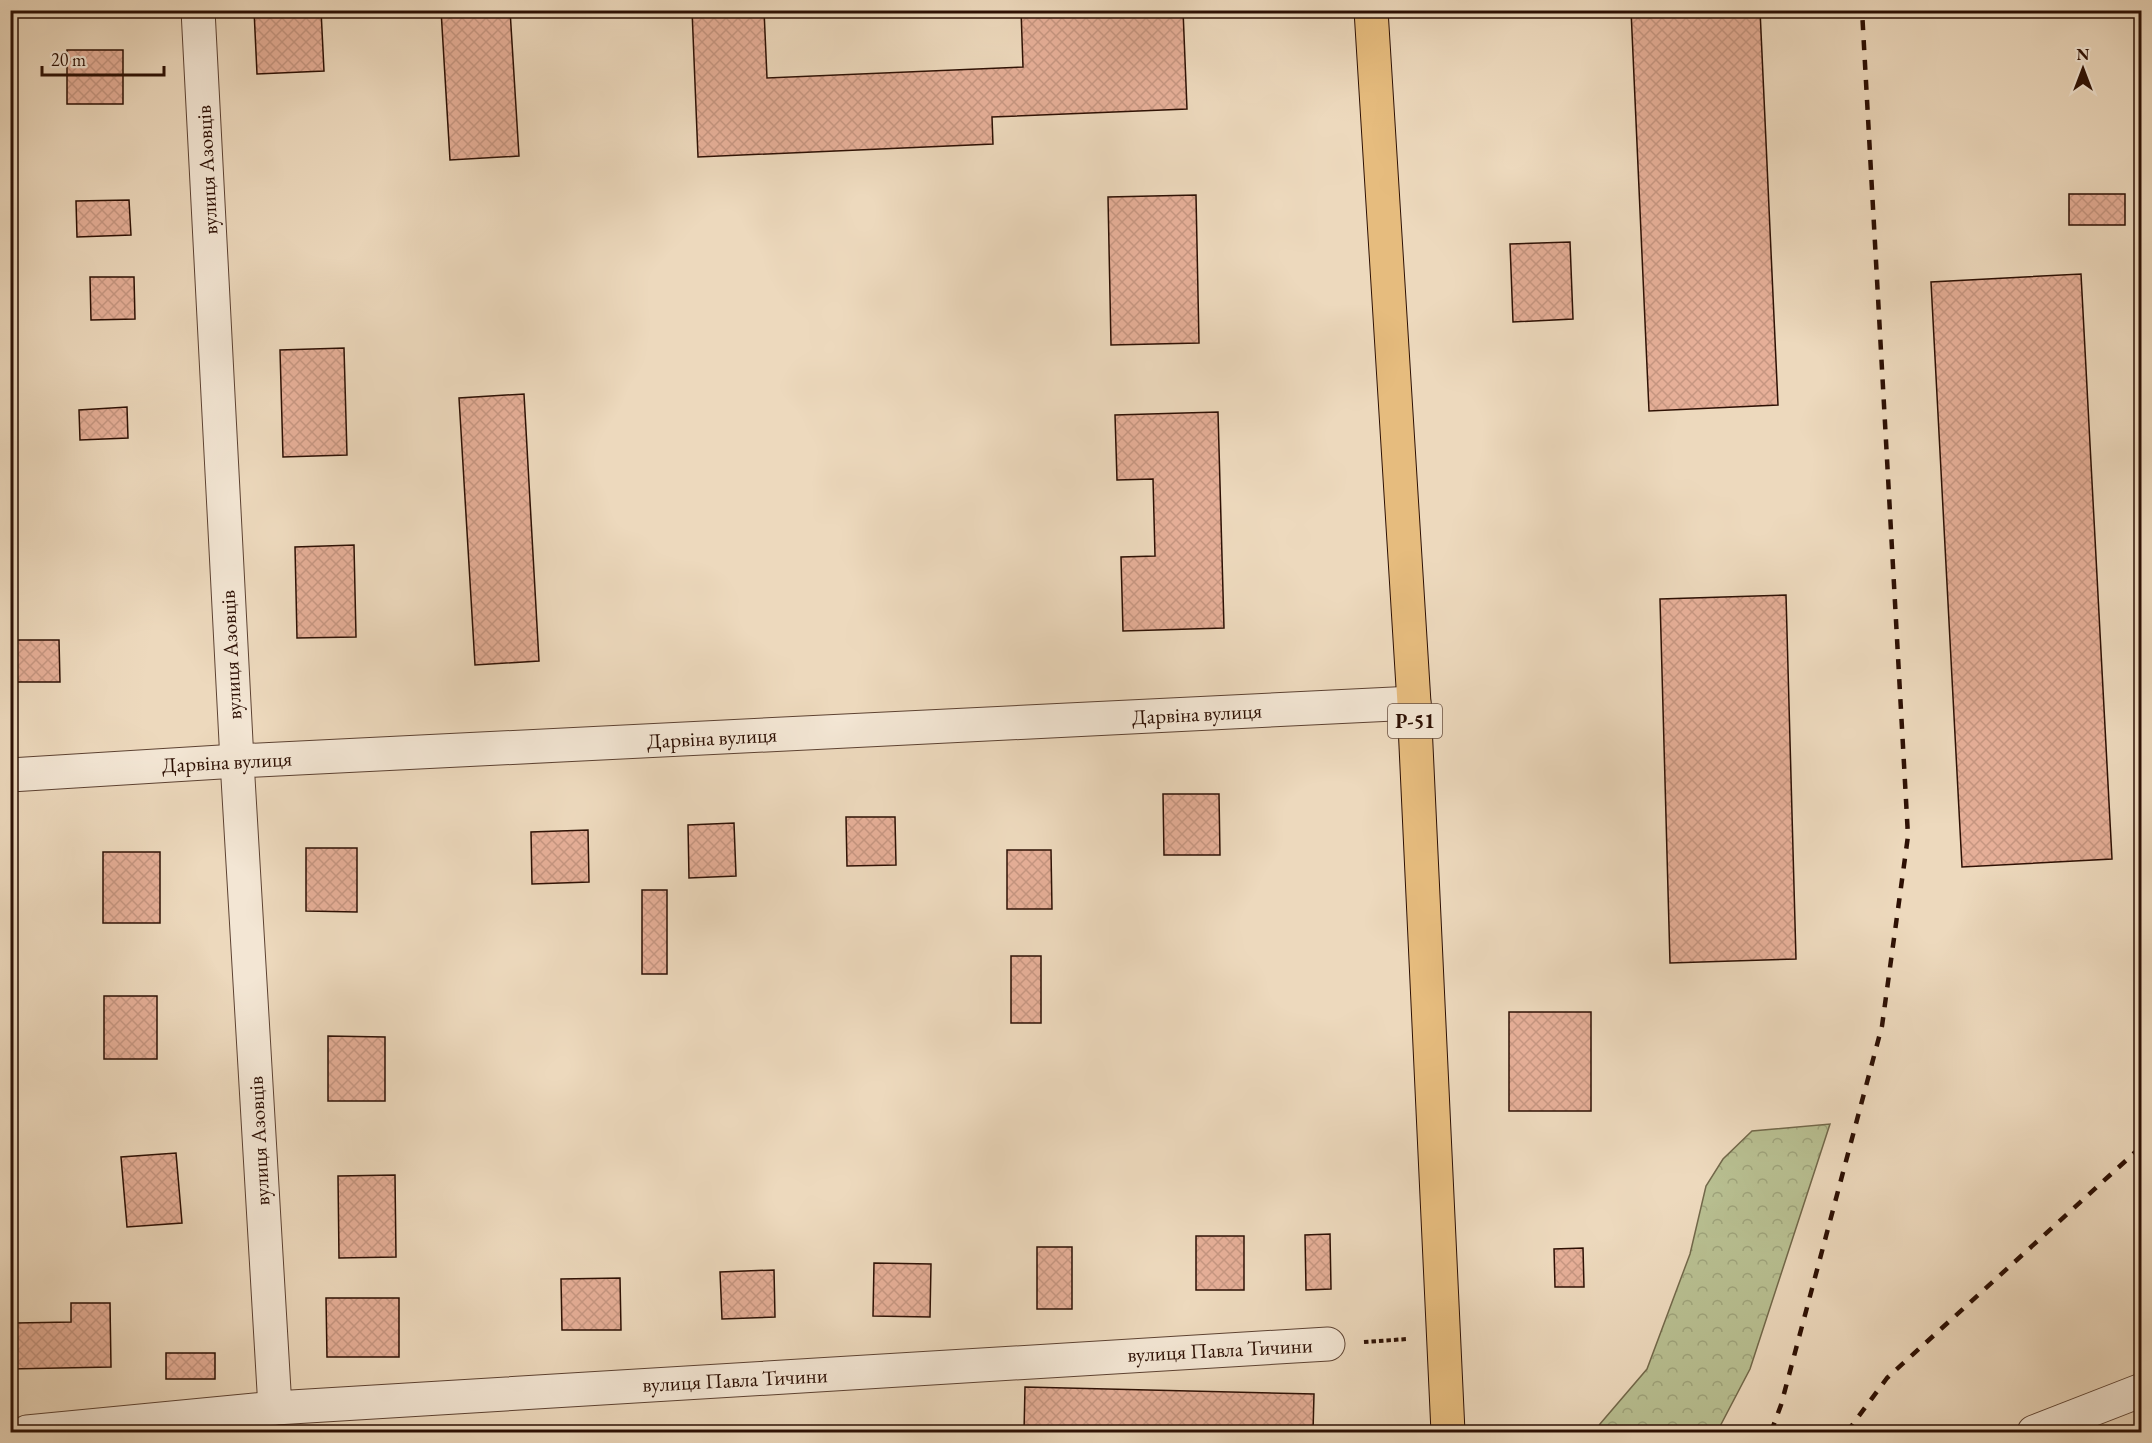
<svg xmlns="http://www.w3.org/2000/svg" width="2152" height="1443" font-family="'EB Garamond',serif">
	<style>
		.forest { fill: url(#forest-crowns); stroke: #72684a; stroke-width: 1.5 }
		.building { fill: url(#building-cross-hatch); stroke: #2d1004; stroke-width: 1.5 }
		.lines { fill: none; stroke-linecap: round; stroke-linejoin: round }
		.minor-casing { stroke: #5d4232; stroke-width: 35 }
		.primary-casing { stroke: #2d1004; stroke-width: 35 }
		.path { stroke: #2d1004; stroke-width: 4; stroke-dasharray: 4.5 3; stroke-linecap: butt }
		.minor { stroke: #f3e6d4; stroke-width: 33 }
		.primary { stroke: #e6bc7e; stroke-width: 33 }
		.rail { stroke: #2d1004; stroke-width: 4.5; stroke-dasharray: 10 10; stroke-linecap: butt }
		.labels { text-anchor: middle; stroke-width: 4.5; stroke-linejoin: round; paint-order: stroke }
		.shield { fill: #f3e6d4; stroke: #685042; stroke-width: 1.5 }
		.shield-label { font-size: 20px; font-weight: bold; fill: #2d1004 }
		.street-label { font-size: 21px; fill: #2d1004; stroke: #f3e6d4 }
	</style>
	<defs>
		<pattern id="forest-crowns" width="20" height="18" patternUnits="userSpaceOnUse" patternTransform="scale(1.5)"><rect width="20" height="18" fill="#b8bf91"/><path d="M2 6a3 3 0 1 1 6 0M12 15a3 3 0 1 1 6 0" fill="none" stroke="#9ea37b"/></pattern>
		<pattern id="building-cross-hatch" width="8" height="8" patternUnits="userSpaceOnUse" patternTransform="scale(1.5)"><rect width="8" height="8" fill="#e6af98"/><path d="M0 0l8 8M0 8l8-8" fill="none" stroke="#c69681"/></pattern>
	</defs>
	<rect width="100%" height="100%" fill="#edd9bd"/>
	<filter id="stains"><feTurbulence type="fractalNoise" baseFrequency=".00333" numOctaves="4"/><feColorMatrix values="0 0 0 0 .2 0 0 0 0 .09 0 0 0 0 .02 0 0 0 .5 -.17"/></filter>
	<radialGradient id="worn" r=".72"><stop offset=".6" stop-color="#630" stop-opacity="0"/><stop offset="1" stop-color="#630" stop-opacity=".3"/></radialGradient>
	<polygon class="forest" points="1830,1124 1750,1369 1717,1432 1595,1432 1600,1424 1647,1369 1690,1254 1706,1186 1723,1159 1752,1131"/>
	<g class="building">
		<polygon points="254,10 321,10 324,71 257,74"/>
		<polygon points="441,10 510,10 519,156 450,160"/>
		<polygon points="692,10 764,10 767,78 1023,67 1021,10 1183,10 1187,109 992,117 993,144 698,157"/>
		<polygon points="1631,10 1760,10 1778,405 1649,411"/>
		<rect x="67" y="50" width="56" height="54"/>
		<rect x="2069" y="194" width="56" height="31"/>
		<polygon points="1196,195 1199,343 1111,345 1108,197"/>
		<polygon points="129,200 131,235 77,237 76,201"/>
		<polygon points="1570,242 1573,319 1513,322 1510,244"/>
		<polygon points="2081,274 2112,859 1962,867 1931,282"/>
		<polygon points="90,277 134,277 135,319 91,320"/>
		<polygon points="344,348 347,455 283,457 280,350"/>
		<polygon points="524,394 539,661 475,665 459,398"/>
		<polygon points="127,407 128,438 80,440 79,410"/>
		<polygon points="1218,412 1224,628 1123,631 1121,557 1155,556 1153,479 1117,480 1115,415"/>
		<polygon points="354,545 356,637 297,638 295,547"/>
		<polygon points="1786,595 1796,959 1670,963 1660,599"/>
		<polygon points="16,640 59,640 60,682 17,682"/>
		<polygon points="1163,794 1219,794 1220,855 1164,855"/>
		<polygon points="846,817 895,817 896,865 847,866"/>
		<polygon points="734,823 736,876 689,878 688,825"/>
		<polygon points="588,830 589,882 532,884 531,832"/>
		<polygon points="306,848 357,848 357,912 306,911"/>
		<polygon points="1007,850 1051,850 1052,909 1007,909"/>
		<rect x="103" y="852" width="57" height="71"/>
		<rect x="642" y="890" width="25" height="84"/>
		<rect x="1011" y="956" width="30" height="67"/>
		<rect x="104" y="996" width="53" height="63"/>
		<rect x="1509" y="1012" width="82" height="99"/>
		<polygon points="328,1036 385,1037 385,1101 328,1101"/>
		<polygon points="176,1153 182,1223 127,1227 121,1157"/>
		<polygon points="395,1175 396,1257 339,1258 338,1176"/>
		<polygon points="1330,1234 1331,1289 1306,1290 1305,1235"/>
		<rect x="1196" y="1236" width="48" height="54"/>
		<rect x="1037" y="1247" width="35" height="62"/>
		<polygon points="1583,1248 1584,1287 1555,1287 1554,1249"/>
		<polygon points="874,1263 931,1264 930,1317 873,1316"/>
		<polygon points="774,1270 775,1317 722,1319 720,1272"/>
		<polygon points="620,1278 621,1330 562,1330 561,1279"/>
		<polygon points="326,1298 399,1298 399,1357 327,1357"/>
		<polygon points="71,1303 110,1303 111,1367 10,1369 10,1305 15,1305 16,1323 71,1322"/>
		<rect x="166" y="1353" width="49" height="26"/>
		<polygon points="1025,1387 1314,1394 1313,1432 1024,1432"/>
	</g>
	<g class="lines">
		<g class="minor-casing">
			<g id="minor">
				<polyline points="198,10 237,761 275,1408"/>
				<polyline points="10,775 237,761 1414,703"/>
				<polyline points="27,1432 275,1408 1328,1344"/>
				<polyline points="2034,1432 2142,1390"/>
			</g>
		</g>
		<g class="primary-casing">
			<polyline id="primary" points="1371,10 1414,703 1448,1432"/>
		</g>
		<polyline class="path" points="1364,1342 1407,1339"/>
		<use href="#minor" class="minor"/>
		<use href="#primary" class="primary"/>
		<g class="rail">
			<polyline points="1771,1432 1781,1405 1882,1026 1908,836 1862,10"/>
			<polyline points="1847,1432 1887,1378 2142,1146"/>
		</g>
	</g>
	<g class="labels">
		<rect class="shield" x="1388" y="704" width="54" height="34" rx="4.5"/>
		<g class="shield-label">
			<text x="1415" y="728">Р-51</text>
		</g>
		<g class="street-label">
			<text transform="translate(207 170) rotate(-93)" y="7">вулиця Азовців</text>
			<text transform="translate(231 655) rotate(-93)" y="7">вулиця Азовців</text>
			<text transform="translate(1197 714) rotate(-3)" y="7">Дарвіна вулиця</text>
			<text transform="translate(712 738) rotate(-3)" y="7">Дарвіна вулиця</text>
			<text transform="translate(227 762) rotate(-3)" y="7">Дарвіна вулиця</text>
			<text transform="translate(259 1141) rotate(-93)" y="7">вулиця Азовців</text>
			<text transform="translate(1220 1350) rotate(-3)" y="7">вулиця Павла Тичини</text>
			<text transform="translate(735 1380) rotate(-3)" y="7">вулиця Павла Тичини</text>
		</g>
	</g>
	<rect width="2152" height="1443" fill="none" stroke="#edd9bd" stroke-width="36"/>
	<rect x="12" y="12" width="2128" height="1419" fill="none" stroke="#2d1004" stroke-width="3"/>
	<rect x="18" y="18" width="2116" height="1407" fill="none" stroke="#2d1004" stroke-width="1.5"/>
	<g transform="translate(2083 69)" stroke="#f3e6d4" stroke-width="4.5" paint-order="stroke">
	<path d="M0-4.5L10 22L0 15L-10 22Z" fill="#2d1004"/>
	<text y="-9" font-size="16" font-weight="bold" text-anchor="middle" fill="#2d1004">N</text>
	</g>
	<path d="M42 66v9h122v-9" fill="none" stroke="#2d1004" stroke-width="3"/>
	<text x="51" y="66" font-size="18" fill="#2d1004" stroke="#f3e6d4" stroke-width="4.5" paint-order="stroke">20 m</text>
	<rect width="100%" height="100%" filter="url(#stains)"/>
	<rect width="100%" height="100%" fill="url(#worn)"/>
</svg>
